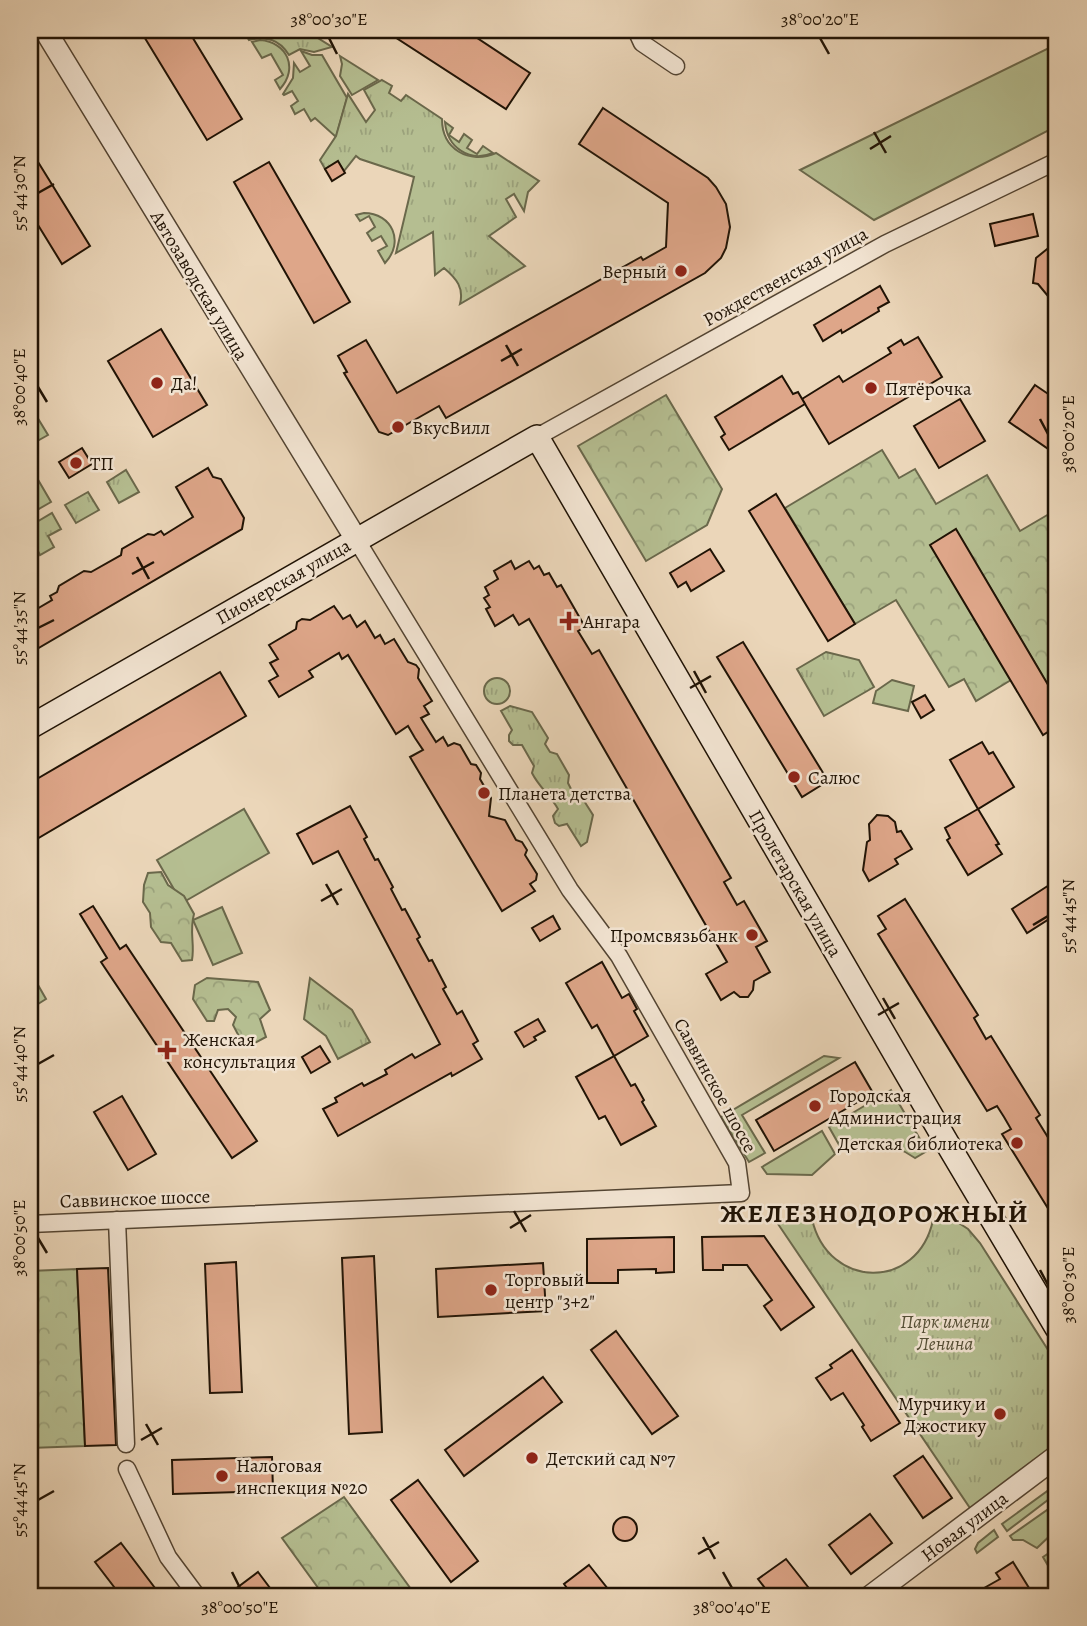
<svg xmlns="http://www.w3.org/2000/svg" width="1087" height="1626" font-family="Alegreya,serif">
	<style>
		.grass { fill: #b5be91; stroke: #6a684b; stroke-width: 2 }
		.forest { fill: url(#forest-crowns); stroke: #6a684b; stroke-width: 2 }
		.park { fill: url(#park-tufts); stroke: #6a684b; stroke-width: 2 }
		.building { fill: #dea689; stroke: #201305; stroke-width: 2 }
		.lines { fill: none; stroke-linecap: round; stroke-linejoin: round }
		.minor-casing { stroke: #534432; stroke-width: 19 }
		.tertiary-casing { stroke: #534432; stroke-width: 24 }
		.secondary-casing { stroke: #201305; stroke-width: 26 }
		.minor { stroke: #f2e4d2; stroke-width: 16 }
		.tertiary { stroke: #f2e4d2; stroke-width: 21 }
		.secondary { stroke: #f2e4d2; stroke-width: 23 }
		.ticks { fill: none; stroke: #201305; stroke-width: 2.5 }
		.poi-dot { fill: #8f2418; stroke: #f2e4d2; stroke-width: 2.5 }
		.labels { text-anchor: middle; stroke-width: 5; stroke-linejoin: round; paint-order: stroke }
		.poi-label { font-size: 19px; fill: #201305; stroke: #f2e4d2; text-anchor: start }
		.street-label { font-size: 19px; fill: #201305; stroke: #f2e4d2 }
		.park-label { font-size: 19px; font-style: italic; fill: #544f36; stroke: #f2e4d2 }
		.district-label { font-size: 26px; font-weight: bold; letter-spacing: 2px; fill: #201305; stroke: #f2e4d2 }
		.neatline { fill: none; stroke: #201305; stroke-width: 2.5 }
		.ticks-label { font-size: 18px; text-anchor: middle; fill: #201305 }
	</style>
	<defs>
		<pattern id="forest-crowns" width="20" height="18" patternUnits="userSpaceOnUse" patternTransform="scale(1.75)"><rect width="20" height="18" fill="#b5be91"/><path d="M2 6a3 3 0 1 1 6 0M12 15a3 3 0 1 1 6 0" fill="none" stroke="#9ba27c"/></pattern>
		<pattern id="park-tufts" width="24" height="20" patternUnits="userSpaceOnUse" patternTransform="scale(1.75)"><rect width="24" height="20" fill="#b5be91"/><path d="M3 7l-1-3M5 7V3M7 7l1-3M15 17l-1-3M17 17v-4M19 17l1-3" fill="none" stroke="#9ba27c"/></pattern>
	</defs>
	<rect width="100%" height="100%" fill="#ebd6b9"/>
	<filter id="stains"><feTurbulence type="fractalNoise" baseFrequency=".00286" numOctaves="4"/><feColorMatrix values="0 0 0 0 .2 0 0 0 0 .09 0 0 0 0 .02 0 0 0 .5 -.17"/></filter>
	<radialGradient id="worn" r=".72"><stop offset=".6" stop-color="#630" stop-opacity="0"/><stop offset="1" stop-color="#630" stop-opacity=".3"/></radialGradient>
	<g class="grass">
		<path d="M260 40C287 42 299 68 280 89L275 80 283 75 271 54 262 58 252 42Z"/>
		<polygon points="1057,44 1057,126 874,220 800,170"/>
		<polygon points="301,51 312,55 322,55 347,98 336,137 315,118 311,121 304,109 295,114 291,106 298,101 292,91 284,95 283,94 293,78 294,63 300,72 310,66"/>
		<polygon points="340,56 378,80 352,95 340,76 342,64"/>
		<path d="M445 122 453 128 449 135 459 142 464 134 472 140 467 148 477 154 483 146 493 153C469 163 447 147 445 122Z"/>
		<path d="M364 213C392 213 405 242 385 263L378 251 387 246 381 236 372 241 367 233 375 227 369 216 360 221 356 215Z"/>
		<polygon points="30,466 51,502 30,514"/>
		<polygon points="892,680 914,686 908,711 873,703 876,691"/>
		<polygon points="244,809 269,853 182,903 157,860"/>
		<polygon points="222,907 242,953 213,965 193,920"/>
		<polygon points="30,971 46,999 30,1009"/>
		<polygon points="824,1056 839,1058 742,1115 765,1153 749,1162 721,1117"/>
		<path d="M891 1090 927 1151 915 1158C888 1140 872 1139 842 1150L829 1127Z"/>
		<polygon points="822,1131 835,1154 812,1175 767,1174 762,1167"/>
		<polygon points="1057,1484 1057,1493 1007,1531 1002,1524"/>
		<polygon points="1057,1503 1057,1529 1037,1548 1023,1540 1013,1540 1010,1536"/>
		<polygon points="994,1530 998,1537 977,1553 975,1549 978,1543"/>
		<polygon points="1049,1553 1057,1553 1057,1581 1043,1557"/>
	</g>
	<g class="forest">
		<polygon points="666,395 722,489 707,525 646,561 578,446"/>
		<polygon points="882,450 899,478 915,469 936,504 987,475 1020,531 1049,514 1057,528 1057,680 1048,685 956,530 931,545 1011,680 976,701 964,679 949,687 896,600 855,624 785,508"/>
		<path d="M161 872 168 885 184 896 194 914C189 932 195 943 192 960L182 961 171 943 161 942 151 927 150 913 143 902 144 885 148 873Z"/>
		<polygon points="207,978 258,982 270,1010 260,1019 266,1037 251,1045 243,1044 233,1025 236,1017 228,1009 218,1010 214,1021 207,1021 193,999 195,985"/>
		<polygon points="77,1269 85,1446 30,1448 30,1271"/>
		<polygon points="344,1497 416,1596 324,1596 282,1538"/>
	</g>
	<g class="park">
		<path d="M243 30H305L332 47 314 52 300 49 289 55C279 39 266 36 249 40Z"/>
		<path d="M382 80 392 86 389 93 401 101 406 95 442 119C442 149 469 165 496 153L539 181 528 192 524 211 514 194 506 199 516 217 489 236 525 266 460 304C464 288 457 279 444 268L435 275 433 232 396 253 414 177 360 159 356 156 344 171 338 162 325 169 320 160 336 136 348 94 366 122 375 110 364 90Z"/>
		<polygon points="31,407 48,435 30,445 30,408"/>
		<polygon points="126,470 139,492 119,503 107,482"/>
		<polygon points="88,492 99,510 76,523 65,505"/>
		<polygon points="52,513 61,529 48,536 54,547 40,555 30,536 30,526"/>
		<polygon points="826,652 859,660 874,687 824,716 797,669"/>
		<circle cx="497" cy="691" r="13"/>
		<path d="M510 706 532 712 548 738 545 744 550 752 557 754 569 775 568 783 572 791 579 793 593 815 587 842 581 846 567 824 559 826 555 823 553 816 558 809C550 795 539 787 532 773L534 766 522 745H513L509 741V735L512 730 501 711Z"/>
		<polygon points="310,978 352,1010 370,1042 338,1059 326,1036 304,1019"/>
		<path d="M812 1219C828 1290 918 1291 933 1220H954L968 1229 980 1243 1057 1364V1447L972 1511 776 1221Z"/>
	</g>
	<g class="building">
		<polygon points="140,30 188,30 242,119 207,140"/>
		<polygon points="384,30 465,30 530,73 506,109"/>
		<polygon points="603,108 708,178 716,187 726,204 730,227 726,248 721,258 705,273 446,418 439,406 388,435 379,432 344,373 347,372 338,356 366,340 397,393 641,257 643,260 666,247 668,203 579,144"/>
		<polygon points="30,149 90,246 62,264 30,212"/>
		<polygon points="338,161 345,173 332,181 325,169"/>
		<polygon points="269,162 350,302 314,323 234,182"/>
		<polygon points="1033,214 1038,236 995,246 990,224"/>
		<polygon points="1057,241 1057,307 1038,284 1033,283 1036,258"/>
		<polygon points="880,286 889,302 878,308 879,311 842,333 841,330 823,341 814,325"/>
		<polygon points="161,329 207,405 153,437 108,361"/>
		<polygon points="918,337 942,377 829,444 802,399 839,376 843,382 891,353 888,348 901,340 904,345"/>
		<polygon points="782,376 793,394 798,392 805,404 729,450 721,437 725,434 715,417"/>
		<polygon points="1035,385 1057,400 1057,455 1009,422"/>
		<polygon points="960,399 985,441 939,468 914,426"/>
		<polygon points="82,448 92,464 69,478 59,462"/>
		<polygon points="208,468 213,477 221,479 244,518 242,529 30,653 30,613 52,600 50,596 57,592 59,586 84,571 91,572 121,555 122,549 148,534 154,535 161,531 164,535 193,517 176,487"/>
		<polygon points="776,494 855,624 828,641 749,511"/>
		<polygon points="956,529 1057,700 1057,726 1043,735 930,545"/>
		<polygon points="710,549 724,571 691,591 686,582 678,587 670,573"/>
		<polygon points="511,561 515,569 529,561 534,569 539,566 544,575 549,573 557,587 561,585 585,627 578,631 592,654 599,650 731,878 724,882 737,905 744,901 767,941 756,947 770,972 754,981 753,990 748,997 740,997 734,992 721,1000 706,974 727,962 529,619 519,625 513,615 495,626 486,609 490,607 484,598 489,595 485,587 498,579 494,571"/>
		<polygon points="334,606 343,619 350,615 357,627 365,621 375,638 380,635 385,644 394,639 408,662 416,665 419,669 418,678 432,701 424,706 429,714 421,718 436,742 443,737 448,746 454,743 460,745 471,764 476,765 481,773 480,779 491,798 489,816 505,820 516,840 522,842 527,850 525,855 537,874 536,880 530,884 535,891 502,911 410,757 423,750 415,738 408,726 396,734 348,655 342,659 339,653 309,671 313,677 279,697 269,681 278,676 270,663 278,659 269,645 296,629 297,622 302,619 310,620"/>
		<polygon points="743,642 828,781 802,797 717,657"/>
		<polygon points="220,672 246,716 30,843 30,783"/>
		<polygon points="925,695 934,710 921,718 912,702"/>
		<polygon points="982,742 989,754 993,752 1014,787 978,809 950,760"/>
		<polygon points="350,806 367,837 364,839 375,860 378,859 393,887 391,889 402,910 405,909 420,937 417,939 429,961 432,960 446,987 443,989 457,1014 462,1011 478,1041 473,1044 482,1059 452,1076 451,1073 338,1136 323,1109 337,1102 335,1098 362,1083 364,1086 387,1074 385,1070 412,1054 415,1058 440,1044 338,851 313,864 297,834"/>
		<polygon points="978,809 999,844 996,845 1002,854 968,875 947,840 950,838 945,828"/>
		<polygon points="877,815 888,816 895,822 897,832 901,831 912,849 895,859 898,864 869,881 863,870 867,842 870,840 869,824"/>
		<polygon points="1057,880 1057,914 1027,933 1012,909"/>
		<polygon points="905,899 978,1015 974,1018 986,1039 991,1036 1040,1115 1036,1118 1049,1139 1057,1133 1057,1223 1002,1134 1011,1129 1004,1117 997,1106 987,1111 878,934 886,929 878,916"/>
		<polygon points="93,906 120,949 126,945 257,1141 232,1158 101,962 107,958 80,914"/>
		<polygon points="553,916 560,929 540,941 532,928"/>
		<polygon points="602,962 622,998 629,994 637,1009 634,1011 648,1036 614,1056 597,1025 592,1028 566,983"/>
		<polygon points="538,1019 545,1031 534,1037 536,1040 524,1047 515,1032"/>
		<polygon points="320,1046 330,1062 311,1073 302,1057"/>
		<polygon points="614,1056 631,1086 635,1084 644,1100 642,1102 656,1126 621,1145 605,1116 599,1119 576,1077"/>
		<polygon points="855,1062 873,1093 774,1151 756,1120"/>
		<polygon points="122,1096 156,1154 128,1170 94,1112"/>
		<polygon points="764,1236 814,1307 781,1330 764,1306 772,1300 747,1265 723,1265 723,1270 703,1270 702,1237"/>
		<polygon points="674,1237 674,1272 656,1273 656,1269 618,1270 618,1283 587,1283 587,1239"/>
		<polygon points="374,1256 382,1432 349,1434 342,1258"/>
		<polygon points="236,1262 242,1392 210,1393 205,1264"/>
		<polygon points="543,1263 546,1311 438,1317 436,1269"/>
		<polygon points="108,1268 116,1445 85,1446 77,1269"/>
		<polygon points="616,1331 678,1416 652,1434 591,1350"/>
		<polygon points="852,1350 900,1423 871,1441 862,1427 864,1425 843,1393 831,1400 816,1378 832,1368 830,1365"/>
		<polygon points="543,1377 562,1402 464,1476 445,1450"/>
		<polygon points="923,1456 952,1498 923,1518 894,1476"/>
		<polygon points="272,1457 273,1491 173,1494 172,1460"/>
		<polygon points="418,1480 478,1561 451,1582 391,1500"/>
		<polygon points="870,1514 892,1543 851,1574 829,1545"/>
		<circle cx="625" cy="1529" r="12"/>
		<polygon points="121,1543 161,1596 121,1596 95,1562"/>
		<polygon points="786,1559 801,1578 815,1596 771,1596 758,1579"/>
		<polygon points="1013,1562 1034,1596 970,1596 1000,1579 996,1573"/>
		<polygon points="589,1565 608,1589 598,1596 573,1596 564,1584"/>
		<polygon points="258,1572 276,1596 226,1596"/>
	</g>
	<g class="lines">
		<g class="minor-casing">
			<g id="minor">
				<polyline points="636,30 642,43 676,66"/>
				<polyline points="537,437 885,244 1057,161"/>
				<polyline points="117,1220 126,1444"/>
				<polyline points="30,1224 741,1193 737,1163 619,956 570,890 356,539"/>
				<polyline points="127,1469 168,1557 197,1596"/>
			</g>
		</g>
		<g class="tertiary-casing">
			<g id="tertiary">
				<polyline points="45,30 356,539"/>
				<polyline points="871,1596 1057,1456"/>
			</g>
		</g>
		<g class="secondary-casing">
			<polyline id="secondary" points="30,727 537,437 947,1143 1057,1328"/>
		</g>
		<use href="#minor" class="minor"/>
		<use href="#tertiary" class="tertiary"/>
		<use href="#secondary" class="secondary"/>
	</g>
	<path class="ticks" d="M329 38 337 54M820 38 829 54M874 132 886 153M870 149 891 136M38 193 54 184M506 345 518 366M501 361 522 349M38 387 47 402M1040 419 1048 434M137 557 149 579M132 574 154 562M38 628 54 620M694 671 706 693M690 688 711 676M326 884 338 905M321 901 342 889M1033 925 1048 916M883 998 895 1019M878 1015 899 1003M38 1064 54 1055M514 1211 526 1232M510 1228 531 1215M38 1238 47 1253M1040 1270 1048 1285M146 1424 158 1445M141 1440 162 1428M38 1500 54 1491M703 1537 715 1559M698 1554 719 1542M232 1572 240 1588M723 1572 732 1588"/>
	<g class="poi-dot">
		<circle cx="681" cy="271" r="7"/>
		<circle cx="157" cy="383" r="7"/>
		<circle cx="871" cy="388" r="7"/>
		<circle cx="398" cy="427" r="7"/>
		<circle cx="76" cy="463" r="7"/>
		<path d="M565.5 610.5h7v7h7v7h-7v7h-7v-7h-7v-7h7z"/>
		<circle cx="794" cy="777" r="7"/>
		<circle cx="484" cy="793" r="7"/>
		<circle cx="752" cy="935" r="7"/>
		<path d="M163.5 1039.5h7v7h7v7h-7v7h-7v-7h-7v-7h7z"/>
		<circle cx="815" cy="1106" r="7"/>
		<circle cx="1017" cy="1143" r="7"/>
		<circle cx="491" cy="1290" r="7"/>
		<circle cx="1000" cy="1414" r="7"/>
		<circle cx="532" cy="1458" r="7"/>
		<circle cx="222" cy="1476" r="7"/>
	</g>
	<g class="labels">
		<g class="poi-label">
			<text x="667" y="278" text-anchor="end">Верный</text>
			<text x="171" y="390">Да!</text>
			<text x="885" y="395">Пятёрочка</text>
			<text x="412" y="434">ВкусВилл</text>
			<text x="90" y="470">ТП</text>
			<text x="583" y="628">Ангара</text>
			<text x="808" y="784">Салюс</text>
			<text x="498" y="800">Планета детства</text>
			<text x="738" y="942" text-anchor="end">Промсвязьбанк</text>
			<text x="183" y="1046">Женская<tspan x="183" dy="22">консультация</tspan></text>
			<text x="829" y="1102">Городская<tspan x="829" dy="22">Администрация</tspan></text>
			<text x="1003" y="1150" text-anchor="end">Детская библиотека</text>
			<text x="505" y="1286">Торговый<tspan x="505" dy="22">центр "3+2"</tspan></text>
			<text x="986" y="1410" text-anchor="end">Мурчику и<tspan x="986" dy="22">Джостику</tspan></text>
			<text x="546" y="1465">Детский сад №7</text>
			<text x="236" y="1472">Налоговая<tspan x="236" dy="22">инспекция №20</tspan></text>
		</g>
		<g class="street-label">
			<text transform="translate(785 276) rotate(-29)" y="7">Рождественская улица</text>
			<text transform="translate(200 285) rotate(59)" y="7">Автозаводская улица</text>
			<text transform="translate(283 581) rotate(-30)" y="7">Пионерская улица</text>
			<text transform="translate(796 883) rotate(60)" y="7">Пролетарская улица</text>
			<text transform="translate(716 1085) rotate(61)" y="7">Саввинское шоссе</text>
			<text transform="translate(135 1198) rotate(-2)" y="7">Саввинское шоссе</text>
			<text transform="translate(964 1526) rotate(-37)" y="7">Новая улица</text>
		</g>
		<g class="park-label">
			<text x="945" y="1328">Парк имени<tspan x="945" dy="22">Ленина</tspan></text>
		</g>
		<g class="district-label">
			<text x="875" y="1222">ЖЕЛЕЗНОДОРОЖНЫЙ</text>
		</g>
	</g>
	<rect width="1087" height="1626" fill="none" stroke="#ebd6b9" stroke-width="77"/>
	<rect x="38" y="38" width="1010" height="1550" class="neatline"/>
	<g class="ticks-label">
		<text x="329" y="25">38°00'30"E</text>
		<text x="820" y="25">38°00'20"E</text>
		<text transform="translate(19 193) rotate(-90)" y="6">55°44'30"N</text>
		<text transform="translate(19 387) rotate(-90)" y="6">38°00'40"E</text>
		<text transform="translate(1068 434) rotate(-90)" y="6">38°00'20"E</text>
		<text transform="translate(19 628) rotate(-90)" y="6">55°44'35"N</text>
		<text transform="translate(1068 916) rotate(-90)" y="6">55°44'45"N</text>
		<text transform="translate(19 1064) rotate(-90)" y="6">55°44'40"N</text>
		<text transform="translate(19 1238) rotate(-90)" y="6">38°00'50"E</text>
		<text transform="translate(1068 1285) rotate(-90)" y="6">38°00'30"E</text>
		<text transform="translate(19 1500) rotate(-90)" y="6">55°44'45"N</text>
		<text x="240" y="1613">38°00'50"E</text>
		<text x="732" y="1613">38°00'40"E</text>
	</g>
	<rect width="100%" height="100%" filter="url(#stains)"/>
	<rect width="100%" height="100%" fill="url(#worn)"/>
</svg>
